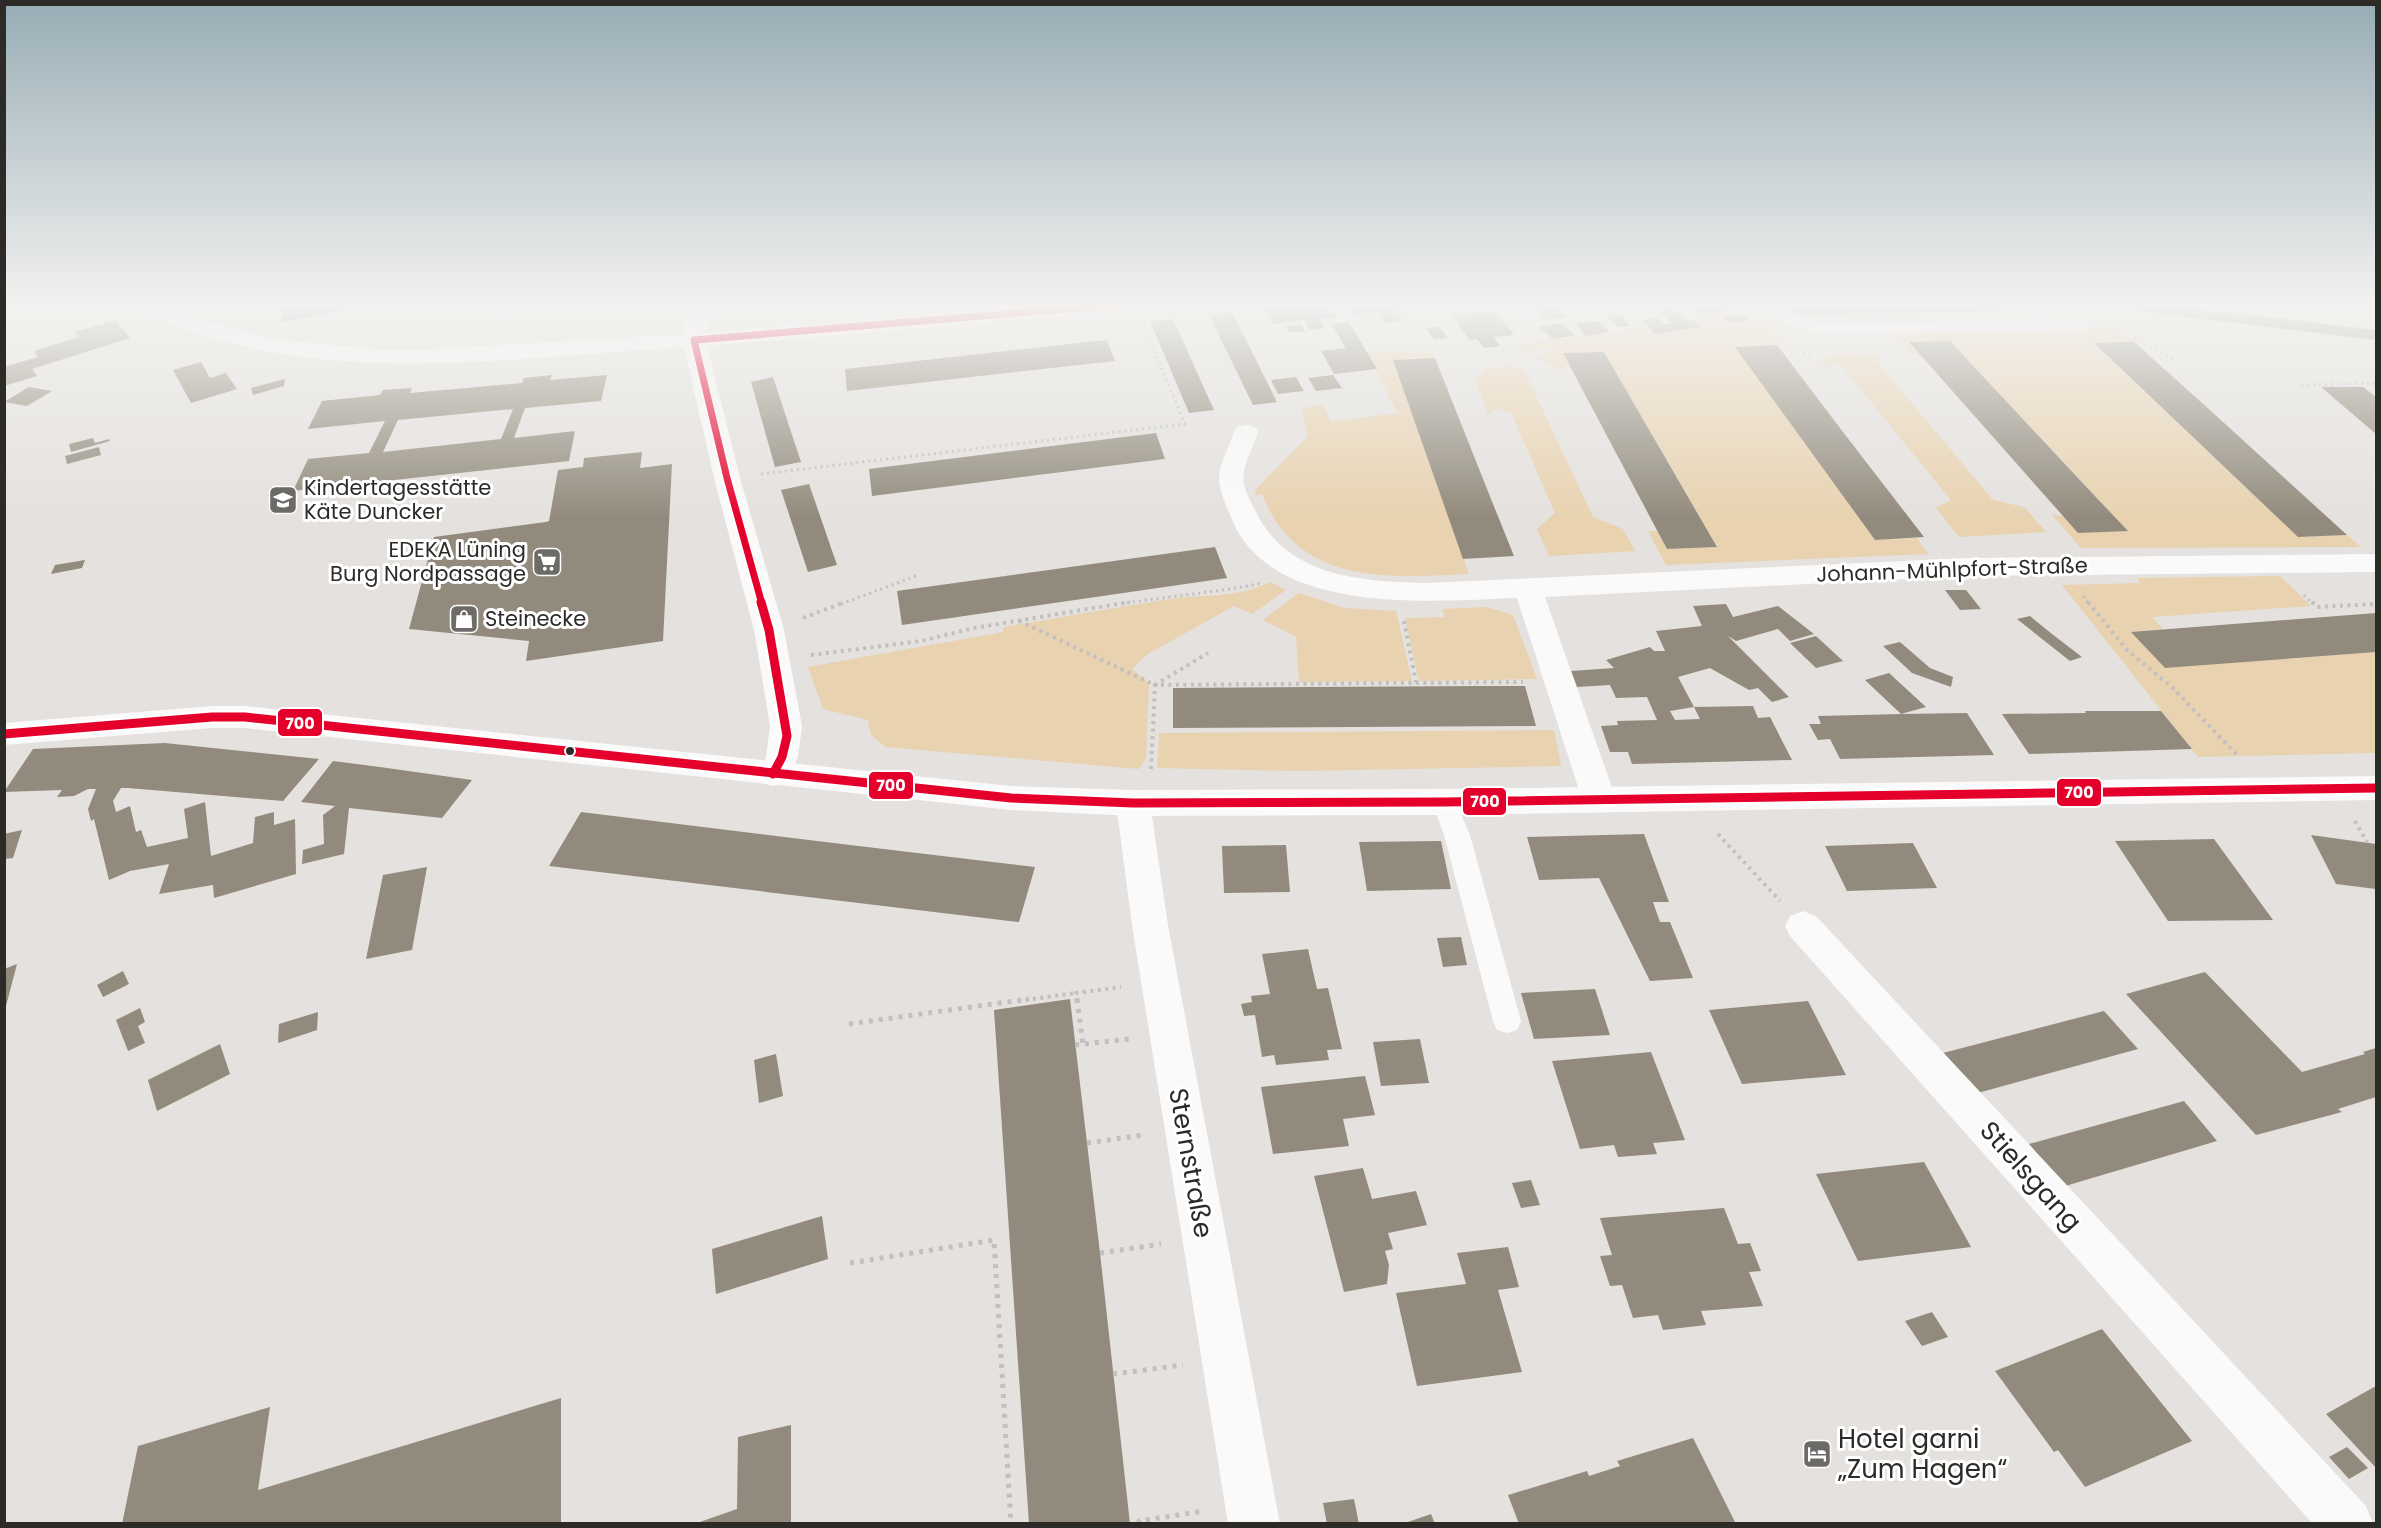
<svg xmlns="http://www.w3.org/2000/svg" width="2381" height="1528" font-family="Poppins,sans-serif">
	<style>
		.green { fill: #e8d2b0 }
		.building { fill: #928b7d; fill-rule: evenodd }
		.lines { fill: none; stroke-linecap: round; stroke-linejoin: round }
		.path-far2 { stroke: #c1c0bf; stroke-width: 3; stroke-dasharray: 2 4; stroke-linecap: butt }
		.path-far1 { stroke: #c1c0bf; stroke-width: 4; stroke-dasharray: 3 4.5; stroke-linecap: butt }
		.path { stroke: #c1c0bf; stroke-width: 5; stroke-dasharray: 4 6; stroke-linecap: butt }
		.service { fill: #fbfafa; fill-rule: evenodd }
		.minor { fill: #fbfafa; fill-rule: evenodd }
		.tertiary { fill: #fbfafa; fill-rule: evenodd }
		.bus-1-far1-casing { stroke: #fff; stroke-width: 10 }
		.bus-1-casing { stroke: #fff; stroke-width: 14 }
		.bus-1-far1 { stroke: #e4002b; stroke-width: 7 }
		.bus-1 { stroke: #e4002b; stroke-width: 9 }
		.bus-dot { fill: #2c2b28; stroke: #fff; stroke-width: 2 }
		.labels { text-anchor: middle; stroke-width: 6; stroke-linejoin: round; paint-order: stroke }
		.poi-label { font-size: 21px; fill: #2c2b28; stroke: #fff; text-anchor: start }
		.street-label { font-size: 21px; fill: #2c2b28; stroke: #fff }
		.near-street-label { font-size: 26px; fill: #2c2b28; stroke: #fff }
		.near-poi-label { font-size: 26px; fill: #2c2b28; stroke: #fff; text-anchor: start }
		.line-badge { stroke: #fff; stroke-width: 2 }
		.badge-label { font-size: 16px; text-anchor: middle; font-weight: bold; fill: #fff }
	</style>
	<rect width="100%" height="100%" fill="#e4e1de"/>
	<g class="green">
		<polygon points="1721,316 1729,323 1765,318 1780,345 1736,347 1875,540 1917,538 1928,554 1666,565 1648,531 1658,531 1667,549 1717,547 1604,352 1563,353 1570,367 1558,369 1536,357 1551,351 1541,346 1523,354 1518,345 1647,327 1654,334 1701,327 1695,320"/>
		<path d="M2112 328 2138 342 2094 344 2298 537 2347 535 2361 547 2081 548 2051 514 2127 530 1950 341 1910 342 1921 356C1907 356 1905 345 1900 334Z"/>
		<path d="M1394 352 1432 353 1435 358 1393 360 1469 574C1386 578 1298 585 1262 494L1254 495 1257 488 1308 436 1301 409 1322 404 1331 422 1397 413 1368 354Z"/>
		<polygon points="1847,353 1879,355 1876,360 1993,500 2024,507 2046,532 1959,537 1936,508 1951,500 1839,363 1825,368 1821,362 1830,356"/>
		<polygon points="1512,366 1525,372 1593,517 1623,529 1635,551 1549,556 1537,529 1555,513 1511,413 1497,408 1488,414 1475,380 1486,369"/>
		<polygon points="2280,576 2311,606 2152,617 2163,629 2132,632 2165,668 2376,651 2376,753 2198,757 2062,585 2141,583 2137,578"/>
		<path d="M1270 582 1286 590 1252 614 1234 606 1148 654 1132 669 1149 683 1146 758 1139 769 886 747 871 735 868 720 823 709 808 667 1003 632V627C1059 618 1115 607 1171 599 1206 594 1239 598 1270 582Z"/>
		<polygon points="1299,593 1345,608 1396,611 1412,681 1299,682 1296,637 1263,620"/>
		<polygon points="1487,607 1513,615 1537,679 1419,681 1405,618 1445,617 1442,609"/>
		<polygon points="1554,730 1561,766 1298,771 1157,768 1159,733"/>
	</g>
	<g class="building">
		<polygon points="281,304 371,304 371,305 281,322"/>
		<polygon points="1277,304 1328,304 1336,317 1319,319 1324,328 1310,330 1304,320 1273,324 1263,306"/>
		<polygon points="1349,304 1414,304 1417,308 1396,310 1403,321 1385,323 1377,312 1355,315"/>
		<polygon points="1555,304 1566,317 1546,320 1535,306"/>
		<polygon points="1689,304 1730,304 1736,309 1701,315"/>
		<polygon points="1783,304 2086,304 2091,309 1791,315"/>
		<polygon points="2101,304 2157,304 2376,330 2376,340 2103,307"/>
		<polygon points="1671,305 1688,321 1695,320 1702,327 1654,334 1643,320 1657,318 1664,324 1672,323 1657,308"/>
		<polygon points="1495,310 1514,335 1493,337 1500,346 1484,348 1477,339 1469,340 1452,315"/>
		<polygon points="1232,312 1277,402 1253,405 1209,315"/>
		<polygon points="1742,314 1750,320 1729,323 1721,317"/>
		<polygon points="1620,315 1631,326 1618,327 1607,316"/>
		<polygon points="1173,319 1214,410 1189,413 1150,321"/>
		<polygon points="116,320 130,338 32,369 37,376 4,386 4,367 38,357 34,351 79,337 75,332"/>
		<polygon points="1599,321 1609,332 1586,336 1575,323"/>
		<polygon points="1349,322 1368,354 1377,369 1334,374 1321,351 1346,348 1331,324"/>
		<polygon points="1561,323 1575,335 1553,339 1539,327"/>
		<polygon points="1301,325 1305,331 1290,332 1286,326"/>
		<polygon points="1439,327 1448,338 1434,339 1426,328"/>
		<polygon points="1107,340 1115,361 847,391 845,369"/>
		<polygon points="1950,341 2077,477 2128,531 2078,533 1909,342"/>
		<polygon points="2134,342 2211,411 2347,535 2298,537 2094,343"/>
		<polygon points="1777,345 1843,432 1924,537 1875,540 1735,347"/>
		<polygon points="1604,352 1655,440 1717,547 1667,549 1563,353"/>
		<polygon points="1435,358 1491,499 1514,556 1463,559 1393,360"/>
		<polygon points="201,362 210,378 226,373 237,389 191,403 173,370"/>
		<path d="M552 375 550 380 607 375 601 401 525 408 514 438 575 431 569 461 293 491 308 459 369 453 385 421 308 429 322 401 380 395 383 390 412 388 410 393 522 383 524 378ZM513 409 501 439 383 452 398 420Z"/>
		<polygon points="1333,375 1342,388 1316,391 1308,378"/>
		<polygon points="773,377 801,462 775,467 751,382"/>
		<polygon points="1296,377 1304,391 1278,394 1271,380"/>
		<polygon points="285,379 284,386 253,395 251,388"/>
		<polygon points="29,387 52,391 27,406 4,402"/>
		<polygon points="2321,387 2363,387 2376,397 2376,434"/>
		<polygon points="1156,433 1165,459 872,496 869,469"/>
		<polygon points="93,438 95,443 109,439 110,441 71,452 69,444"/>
		<polygon points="99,447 101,455 67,464 65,456"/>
		<polygon points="642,452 640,468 672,464 663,641 526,661 529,641 409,629 434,537 546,522 549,521 558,470 583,467 584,458"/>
		<polygon points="809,484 837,565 808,572 781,490"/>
		<polygon points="1215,547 1227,578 902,625 897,591"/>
		<polygon points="85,560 82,568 51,574 55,565"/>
		<polygon points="1945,590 1966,590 1981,609 1960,610"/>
		<polygon points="1726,604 1733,617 1778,606 1814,634 1790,641 1778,629 1736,641 1728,636 1789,697 1772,702 1758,688 1749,690 1710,668 1678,677 1694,707 1670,711 1675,720 1700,719 1694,707 1753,706 1758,718 1770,717 1792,760 1632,764 1628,752 1610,752 1601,726 1618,725 1617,721 1657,720 1647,697 1616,698 1610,685 1577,687 1571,671 1614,668 1606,660 1650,647 1654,651 1665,651 1656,631 1702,626 1693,606"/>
		<polygon points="2376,613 2376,652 2165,668 2131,632"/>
		<polygon points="2030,616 2052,634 2082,657 2070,661 2017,619"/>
		<polygon points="1816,636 1843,661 1816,668 1790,643"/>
		<polygon points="1900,642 1930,668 1953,677 1951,687 1912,673 1883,646"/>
		<polygon points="1889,673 1926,707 1901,714 1967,713 1994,755 1840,759 1830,739 1818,740 1809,724 1821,724 1818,716 1901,714 1865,680"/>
		<polygon points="1482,686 1525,686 1536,726 1173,728 1173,688"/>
		<polygon points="2085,711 2161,711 2192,749 2029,754 2002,714 2086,713"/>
		<polygon points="165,743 319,759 283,801 128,788 121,788 113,801 116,812 130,806 136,832 141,830 147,847 188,838 184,809 205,802 211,856 253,843 255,817 274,812 274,825 295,819 296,874 214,898 213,885 159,894 169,864 130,871 109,880 94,819 91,821 88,809 96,789 88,789 74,796 57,797 62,790 4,792 33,749"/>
		<polygon points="333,761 380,767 472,780 442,818 349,808 344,854 302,864 303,850 324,844 323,815 335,806 301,802"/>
		<polygon points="581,812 850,845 1035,867 1019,922 549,866"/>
		<polygon points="22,830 13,858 4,859 4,834"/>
		<polygon points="1644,834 1669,902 1653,902 1660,922 1670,922 1693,978 1650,981 1599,878 1539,880 1527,837"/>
		<polygon points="2311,835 2376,844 2376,889 2336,884"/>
		<polygon points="2214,839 2273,920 2168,921 2115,841"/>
		<polygon points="1441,841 1451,889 1367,891 1359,842"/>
		<polygon points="1913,843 1937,888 1847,891 1825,846"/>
		<polygon points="1286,845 1290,892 1224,893 1222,846"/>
		<polygon points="427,867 412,950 366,959 383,875"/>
		<polygon points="1461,937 1467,965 1443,967 1437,938"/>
		<polygon points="1308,949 1317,989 1328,988 1342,1049 1327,1050 1329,1060 1276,1065 1274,1055 1262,1057 1255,1015 1244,1016 1241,1004 1252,1002 1251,996 1270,994 1262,954"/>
		<polygon points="17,964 5,1010 4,1010 4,969"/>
		<polygon points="123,971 129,984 103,997 97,985"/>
		<polygon points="2205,972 2302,1072 2365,1054 2363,1052 2376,1048 2376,1097 2338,1109 2342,1112 2256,1135 2126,994"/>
		<polygon points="1595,989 1610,1035 1534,1039 1521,993"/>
		<polygon points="1070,999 1100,1253 1130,1524 1029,1524 994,1010"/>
		<polygon points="1808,1001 1846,1075 1742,1084 1709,1010"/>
		<polygon points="140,1008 145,1022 138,1026 145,1043 128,1051 116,1020"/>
		<polygon points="2104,1011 2138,1049 1974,1094 1943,1053"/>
		<polygon points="318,1012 317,1030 278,1043 279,1024"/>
		<polygon points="1420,1039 1429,1083 1381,1086 1373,1042"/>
		<polygon points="220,1044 230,1074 157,1111 148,1080"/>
		<polygon points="1651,1052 1685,1140 1653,1143 1657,1154 1618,1157 1614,1145 1580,1149 1552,1061"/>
		<polygon points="776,1054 783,1096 759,1103 754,1060"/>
		<polygon points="1365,1076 1375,1115 1343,1119 1349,1146 1273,1154 1261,1087"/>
		<polygon points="2184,1101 2217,1141 2062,1187 2029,1144"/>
		<polygon points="1924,1162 1971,1247 1858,1261 1816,1174"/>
		<polygon points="1363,1168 1372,1199 1416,1191 1427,1225 1388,1233 1393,1249 1385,1251 1389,1265 1387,1284 1344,1292 1314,1176"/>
		<polygon points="1531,1180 1540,1205 1521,1208 1512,1183"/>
		<polygon points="1724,1208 1738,1244 1750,1243 1761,1271 1749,1272 1763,1306 1701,1311 1706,1325 1663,1330 1658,1315 1633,1318 1622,1285 1610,1286 1600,1256 1612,1255 1600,1218"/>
		<polygon points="822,1216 828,1259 716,1294 712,1249"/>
		<polygon points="1508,1247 1519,1287 1498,1290 1522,1372 1417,1386 1396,1293 1466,1284 1457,1253"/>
		<polygon points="1932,1312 1948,1337 1922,1346 1905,1321"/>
		<polygon points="2102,1329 2192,1441 2085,1487 2058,1450 2054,1452 1995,1371"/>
		<polygon points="2376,1386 2376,1468 2326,1414"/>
		<polygon points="561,1398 561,1524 122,1524 138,1446 270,1407 258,1490"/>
		<polygon points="791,1425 791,1524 694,1524 737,1509 738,1437"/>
		<polygon points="1693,1438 1736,1524 1519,1524 1508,1495 1587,1471 1589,1476 1620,1466 1617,1461"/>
		<polygon points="2347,1447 2368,1468 2349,1479 2329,1457"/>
		<polygon points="1354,1499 1359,1524 1327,1524 1323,1503"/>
		<polygon points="1431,1514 1435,1524 1405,1524 1405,1523"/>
	</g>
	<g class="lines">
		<g class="path-far2">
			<polyline points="2113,326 2176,361"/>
			<polyline points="1803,353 1811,358"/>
			<polyline points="2301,385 2376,383"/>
			<polyline points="761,474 1185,424 1143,324"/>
			<polyline points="2304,595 2313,604"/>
			<polyline points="2083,596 2089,604"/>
			<polyline points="841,604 916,576"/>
			<path d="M1121 604C1168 596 1215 593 1262 583"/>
		</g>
		<g class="path-far1">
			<polyline points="2088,602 2128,651 2172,687 2238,756"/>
			<polyline points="2312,602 2317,607 2376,604"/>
			<polyline points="803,618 845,602"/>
			<polyline points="1019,621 1155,685 1208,653"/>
			<polyline points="1404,621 1416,682"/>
			<polyline points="811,655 921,641 974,628 1130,602"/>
			<polyline points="1151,769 1155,685 1523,682"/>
			<polyline points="2355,821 2367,842"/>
			<polyline points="1718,834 1780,901"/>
			<polyline points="1018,1001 1076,993"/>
			<polyline points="1077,1001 1076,993 1121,987"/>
		</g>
		<g class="path">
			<polyline points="1077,999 1083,1045"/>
			<polyline points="849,1024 1029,999"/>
			<polyline points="1075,1045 1129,1039"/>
			<polyline points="1087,1143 1144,1135"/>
			<polyline points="1100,1253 1161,1244"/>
			<polyline points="850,1263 994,1240 1011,1524"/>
			<polyline points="1113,1374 1183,1365"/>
			<polyline points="1140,1524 1139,1521 1204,1511"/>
		</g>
		<g class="service">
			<path d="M1760 304C1785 304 1797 317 1822 324L2084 320 2092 325 2084 330 1821 334 1788 324Z"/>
			<polygon points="1444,793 1453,796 1470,835 1521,1021 1517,1030 1507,1033 1497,1030 1493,1021 1444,835 1432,802 1435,796"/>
		</g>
		<g class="minor">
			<path d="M134 304H163L192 318 272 339 373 349H431L684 334 690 304H712L707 332 1045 304H1136L1133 309 1125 311 707 346 740 478 784 630 802 726 798 757 785 783 773 786 761 783 756 774 766 757 770 726 754 630 714 478 684 347C504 358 306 392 137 309Z"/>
			<path d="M1246 425 1255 427 1258 432C1254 445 1247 458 1244 471 1241 485 1249 498 1255 510 1287 578 1362 581 1427 583L1969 558 2376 554V572L1969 576 1545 597 1616 799 1611 808 1599 811 1587 808 1582 799 1517 598C1433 601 1275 616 1233 522 1213 476 1216 478 1234 432L1237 427Z"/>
			<polygon points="1133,790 1145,794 1150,803 1168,925 1280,1524 1228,1524 1132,925 1116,803 1121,794"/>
			<polygon points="1803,911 1816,916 2366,1506 2373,1524 2313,1524 1790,936 1785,926 1790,916"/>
		</g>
		<polygon class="tertiary" points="212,706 245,706 1011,786 1133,790 1444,789 2376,776 2376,800 1444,815 1133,816 1011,810 245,728 212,728 4,745 4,723"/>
		<g class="bus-1-far1-casing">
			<polyline id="bus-1-far1" points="762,604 727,478 694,340 1124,304"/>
		</g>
		<g class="bus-1-casing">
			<g id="bus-1">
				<polyline points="761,602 769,630 787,736 782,757 773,774"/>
				<polyline points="4,734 212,717 245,717 1011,798 1133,803 1444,802 2376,788"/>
			</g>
		</g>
		<use href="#bus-1-far1" class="bus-1-far1"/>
		<use href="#bus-1" class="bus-1"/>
	</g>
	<linearGradient id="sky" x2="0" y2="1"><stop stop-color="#97acb5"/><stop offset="0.59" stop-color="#f3f2f0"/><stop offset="1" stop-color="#f3f2f0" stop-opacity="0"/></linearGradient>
	<rect width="2381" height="518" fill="url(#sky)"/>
	<defs>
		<g id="school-square" transform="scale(1.5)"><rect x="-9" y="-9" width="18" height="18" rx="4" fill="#6c6b68" stroke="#fff"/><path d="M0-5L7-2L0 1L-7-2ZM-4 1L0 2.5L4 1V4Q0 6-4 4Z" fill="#fff"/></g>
		<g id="supermarket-square" transform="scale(1.5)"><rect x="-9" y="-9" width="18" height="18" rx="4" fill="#6c6b68" stroke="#fff"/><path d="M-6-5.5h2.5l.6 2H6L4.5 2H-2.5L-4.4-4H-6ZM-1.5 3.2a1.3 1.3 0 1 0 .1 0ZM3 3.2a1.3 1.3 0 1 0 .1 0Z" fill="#fff"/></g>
		<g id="shop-square" transform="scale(1.5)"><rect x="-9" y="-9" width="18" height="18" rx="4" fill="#6c6b68" stroke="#fff"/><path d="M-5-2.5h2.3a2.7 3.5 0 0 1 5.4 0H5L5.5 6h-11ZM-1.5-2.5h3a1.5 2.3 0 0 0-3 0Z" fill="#fff"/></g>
		<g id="hotel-square" transform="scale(1.5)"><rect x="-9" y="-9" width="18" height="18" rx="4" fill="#6c6b68" stroke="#fff"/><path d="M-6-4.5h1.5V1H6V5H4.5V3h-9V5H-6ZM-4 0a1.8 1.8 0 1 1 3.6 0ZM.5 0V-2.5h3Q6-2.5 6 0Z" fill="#fff"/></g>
	</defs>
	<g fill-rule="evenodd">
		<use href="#school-square" x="283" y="500"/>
		<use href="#supermarket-square" x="547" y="562"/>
		<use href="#shop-square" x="464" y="619"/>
		<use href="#hotel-square" x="1817" y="1454"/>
	</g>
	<circle class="bus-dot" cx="570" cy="751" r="5"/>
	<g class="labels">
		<g class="poi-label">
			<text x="304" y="495">Kindertagesstätte<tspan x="304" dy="24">Käte Duncker</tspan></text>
			<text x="526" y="557" text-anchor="end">EDEKA Lüning<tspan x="526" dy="24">Burg Nordpassage</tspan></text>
			<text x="485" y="626">Steinecke</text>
		</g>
		<g class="street-label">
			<text transform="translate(1952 570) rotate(-2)" y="7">Johann-Mühlpfort-Straße</text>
		</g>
		<g class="near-street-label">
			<text transform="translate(1191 1163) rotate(80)" y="9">Sternstraße</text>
			<text transform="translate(2031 1176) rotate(48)" y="9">Stielsgang</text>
		</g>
		<g class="near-poi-label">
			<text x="1838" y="1448">Hotel garni<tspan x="1838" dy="30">„Zum Hagen“</tspan></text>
		</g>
	</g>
	<g class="line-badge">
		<rect x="277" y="708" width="46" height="29" rx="6" fill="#e4002b"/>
		<rect x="868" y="771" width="46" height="29" rx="6" fill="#e4002b"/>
		<rect x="2056" y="778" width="46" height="29" rx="6" fill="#e4002b"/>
		<rect x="1462" y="787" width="45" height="29" rx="6" fill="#e4002b"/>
	</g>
	<g class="badge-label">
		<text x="300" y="729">700</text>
		<text x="891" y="791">700</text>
		<text x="2079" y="798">700</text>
		<text x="1485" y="807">700</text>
	</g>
	<rect width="2381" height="1528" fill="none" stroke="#2c2b28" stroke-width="12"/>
</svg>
